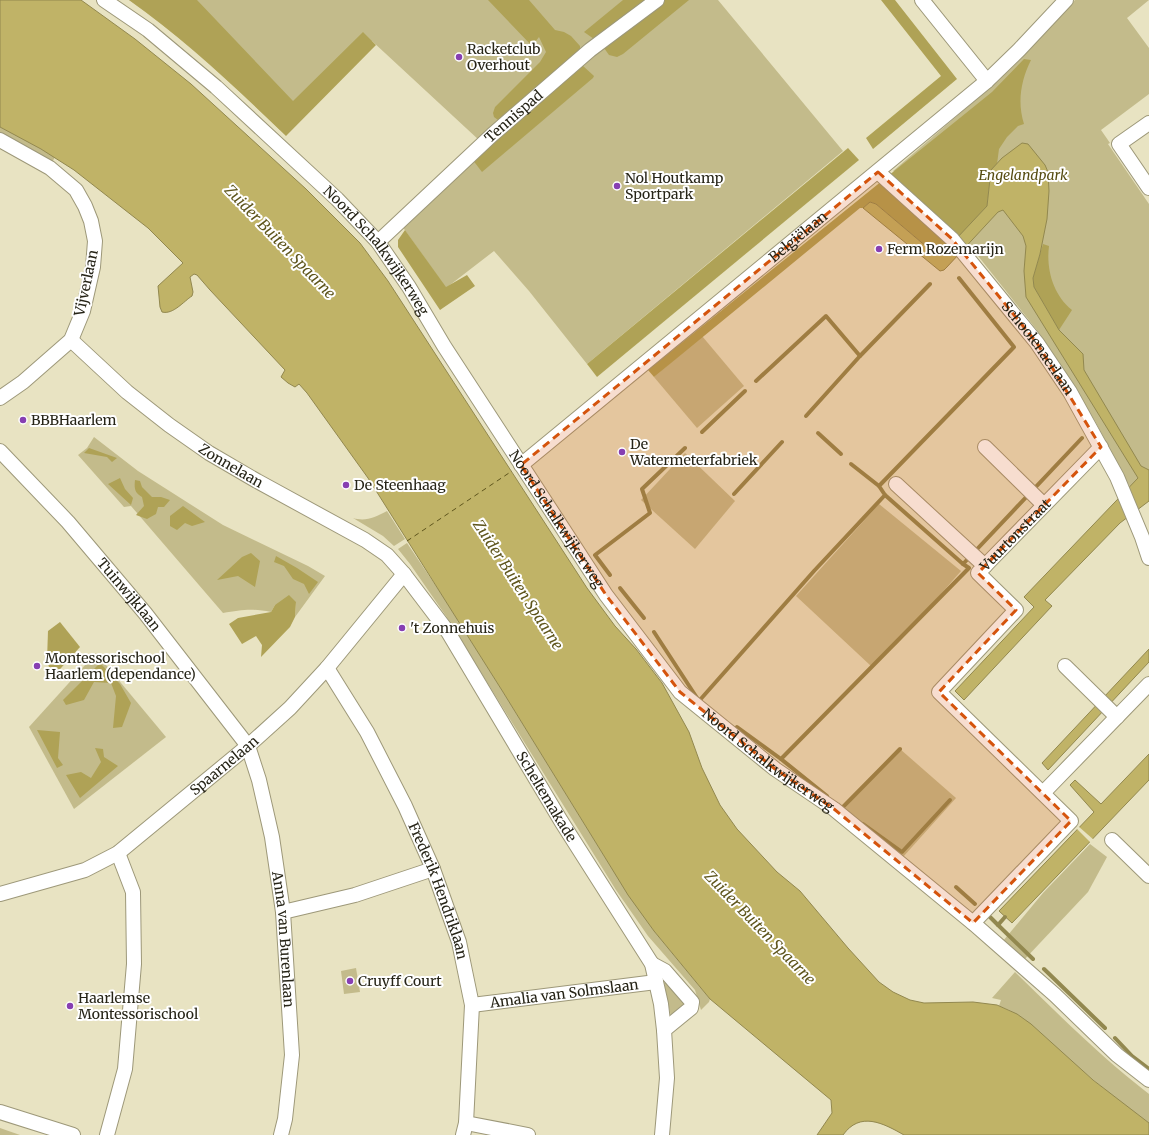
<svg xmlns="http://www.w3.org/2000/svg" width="1149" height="1135" font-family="Merriweather,serif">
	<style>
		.green { fill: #c3bb8b }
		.forest { fill: #afa256 }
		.water { fill: #c0b367; stroke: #92884f }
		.pier { fill: #e8e3c2 }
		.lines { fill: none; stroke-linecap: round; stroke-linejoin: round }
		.stream { stroke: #92884f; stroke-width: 4 }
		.ferry { stroke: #5e551c; stroke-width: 1; stroke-dasharray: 5 4; stroke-linecap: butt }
		.minor-casing { stroke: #9d9879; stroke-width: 16 }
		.minor { stroke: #fff; stroke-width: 14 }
		.marked { fill: #d5540d; fill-opacity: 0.2; stroke: #d5540d; stroke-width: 3; stroke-dasharray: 8 5; stroke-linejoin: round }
		.poi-dot { fill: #873fb2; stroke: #fff; stroke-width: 1.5 }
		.labels { text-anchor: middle; stroke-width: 4; stroke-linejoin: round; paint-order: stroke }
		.poi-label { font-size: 14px; fill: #262417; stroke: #fff; text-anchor: start }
		.street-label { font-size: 14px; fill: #262417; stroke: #fff }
		.park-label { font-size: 14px; font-style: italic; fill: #574d12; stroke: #fff }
		.water-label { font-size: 15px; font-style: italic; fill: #5e551c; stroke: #fff }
	</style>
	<rect width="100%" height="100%" fill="#e8e3c2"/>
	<g class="green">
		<path d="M129 0H718L843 151 587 364 529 291 494 251 446 288 397 219 480 141 372 41 280 130C232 84 183 38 129 0Z"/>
		<polygon points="1075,0 1149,0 1127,18 1149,48 1149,94 1101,130 1110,143 1108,144 1149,204 1149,499 1140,506 1095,421 1036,329 971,247 923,197 893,171 1000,79"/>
		<polygon points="0,127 15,134 55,157 50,166 0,137"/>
		<polygon points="702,336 744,386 697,428 654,377"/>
		<path d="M94 437 138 471 223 525 308 566 325 576 295 617 296 602 275 605 271 612C252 608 241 610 223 613L131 506 124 507 78 455 87 448Z"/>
		<polygon points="685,453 735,501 695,549 641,500"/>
		<polygon points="879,504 961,571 897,644 871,666 796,596"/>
		<path d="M387 511 405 539 394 546 383 536 353 518C366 522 375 517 387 511Z"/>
		<polygon points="407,543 440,592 503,692 609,864 654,931 710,999 709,1002 701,1010 695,990 648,936 616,890 446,616 410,564 398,549"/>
		<polygon points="96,653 166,737 74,809 29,727"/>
		<polygon points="900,749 956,798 903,857 841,812"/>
		<polygon points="1090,844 1107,857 1088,892 1024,960 1003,941 1043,893"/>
		<polygon points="356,968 360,992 344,994 341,971"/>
		<path d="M1015 972C1058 1014 1101 1057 1149 1094V1123C1122 1104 1097 1083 1072 1062 1049 1042 1028 1016 999 1006L1001 1000 992 998Z"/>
		<polygon points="666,982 688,1005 671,1017 664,983"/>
		<polygon points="0,1128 20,1135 0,1135"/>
	</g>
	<g class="forest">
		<path d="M129 0H197L293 101 363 32 376 45 286 136C236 88 186 40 129 0Z"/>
		<polygon points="488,0 529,0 555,30 564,32 571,36 580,46 580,52 498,120 494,117 493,113 495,107 540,62 546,52 539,37 532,46"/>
		<polygon points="623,0 646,0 599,38 594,39 584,32"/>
		<polygon points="664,0 689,0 623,54 617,57 609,55 604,48"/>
		<polygon points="881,0 895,0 957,79 873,149 866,138 941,76"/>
		<path d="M1024 59 1031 60C1021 80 1017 102 1024 124L1018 126 1007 137 999 149 997 164 991 170 987 206 948 249 941 255 934 253 876 204 870 202 863 208H860L654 377 648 370 992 92Z"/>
		<polygon points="582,65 594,76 593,78 482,172 472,159"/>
		<polygon points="848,148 859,160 597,377 587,364"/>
		<polygon points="405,230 446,287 467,275 475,286 440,310 398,247 398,240"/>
		<path d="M1043 244 1049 246C1046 269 1053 295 1072 310L1059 330 1034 287 1033 278Z"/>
		<polygon points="89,448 117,458 112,462 107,457 84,453"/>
		<polygon points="120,478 125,489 133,498 131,505 108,484"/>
		<path d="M135 480 140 481 142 487 152 497H161L170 500 164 507H158L156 514 147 519 136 515 144 506 142 497C135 493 134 489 135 480Z"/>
		<polygon points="183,506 205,522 192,526 185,523 177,530 170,526 170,516"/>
		<polygon points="251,553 260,561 255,587 238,576 217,580 242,557"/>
		<polygon points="276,556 297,568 318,582 309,594 304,584 293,579 284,566 274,562"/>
		<polygon points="289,595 296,602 295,617 290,627 261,657 262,645 256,636 242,644 229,624 238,618 271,612 275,605"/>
		<polygon points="60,622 80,647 52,678 47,660 48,631"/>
		<polygon points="100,663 120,684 131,703 122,727 113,728 116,696 111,683 94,682 84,700 66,705 63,700"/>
		<polygon points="37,730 60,732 58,758 63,765 57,768"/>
		<polygon points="95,748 103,749 104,757 118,766 80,798 66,775 81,772 91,778 101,762"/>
	</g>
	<g class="water">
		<path d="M0 0H81L135 39 191 84 306 189 360 243 388 281 587 588 615 626 636 649 662 683 689 732 702 768 720 805 737 829 777 872 800 891 848 948 879 982 893 992 910 1000 924 1003 973 1002 997 1005 1017 1014 1031 1024 1093 1080 1149 1123V1135H904C883 1123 860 1111 843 1135H817L832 1113 831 1100 710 999 654 931 628 895 609 864 503 692 368 478 307 393 299 384 295 387 288 383 281 377 285 370 210 290 197 275 194 274 190 277 193 292 192 296C184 301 173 315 162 312L160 307 158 286 183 263 148 228 74 170 41 149 0 127Z"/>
		<polygon points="1022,143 1028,144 1045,165 1048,172 1049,191 1047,219 1040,254 1033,278 1034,287 1059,330 1083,354 1084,370 1141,466 1149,470 1149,501 1120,523 1045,600 1052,606 964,700 955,691 1034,607 1024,597 1138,478 1026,297 1024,271 1026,246 1023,236 1003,210 998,212 947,267 944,270 940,271 863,208 870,202 876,204 934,253 941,255 987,206 991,170 1002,158"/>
		<polygon points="1149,649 1149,662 1048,770 1042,763"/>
		<polygon points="1149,754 1149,780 1012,923 999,911 1094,812 1070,785 1075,780 1101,804"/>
	</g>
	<polygon class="pier" points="1078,826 1094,840 1091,843 1076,828"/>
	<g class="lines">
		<g class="stream">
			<polyline points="756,381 826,316 860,356 930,284"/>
			<polyline points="806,416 860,356"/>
			<polyline points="702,432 745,391"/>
			<polyline points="818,433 841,454"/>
			<polyline points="851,464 879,486"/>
			<polyline points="734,494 782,442"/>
			<polyline points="885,495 963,564 1082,438"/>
			<polyline points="610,575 595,555 650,513 642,489 685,448"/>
			<polyline points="620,588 644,618"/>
			<polyline points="654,632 699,701 814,571 885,495 879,486 1014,347 959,278"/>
			<polyline points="737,727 781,759 969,568 963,564"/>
			<polyline points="781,759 827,796"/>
			<polyline points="842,808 900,749"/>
			<polyline points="863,824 902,852 950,800"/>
			<polyline points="956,887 975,904"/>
			<polyline points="990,917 998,925 1005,917"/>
			<polyline points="998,925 1033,959"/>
			<polyline points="1044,969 1105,1028"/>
			<polyline points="1115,1038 1132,1056 1149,1069"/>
		</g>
		<polyline class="ferry" points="407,541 512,471"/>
		<g class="minor-casing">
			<g id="minor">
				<path id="s1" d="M104 0 148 30 216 87 337 199 378 242 409 287 444 346 606 595 680 692 775 769 834 809 973 923 1055 995 1117 1055 1149 1080"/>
				<polyline points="922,0 987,81"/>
				<polyline points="1149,123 1119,144 1149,188"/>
				<polyline points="0,140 50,168 76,190 85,206 91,221 95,241 93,267 83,311 71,340 23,382 0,398"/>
				<path id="s2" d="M878 172 952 239 1037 343 1070 392 1117 477 1142 537 1149 558"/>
				<path id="s3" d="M378 242 492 135 590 50 657 0"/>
				<path id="s4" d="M71 340 127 392 169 425 209 453 257 481 365 540 387 555 404 574 448 632 561 821 652 964 661 1004 664 1030"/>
				<polyline points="985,447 1044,505"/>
				<path id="s5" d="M0 451 68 522 145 613 248 746 259 780 272 837 283 912 292 1055 285 1119 281 1135"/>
				<path id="s6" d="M521 465 987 81 1019 50 1066 0"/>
				<polyline points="896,484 985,566"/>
				<polyline points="1065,666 1117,717"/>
				<path id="s7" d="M327 668 367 732 405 806 433 869 459 942 472 1005 466 1123 463 1135"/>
				<polyline points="1043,793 1149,684"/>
				<polyline points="1112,840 1149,876"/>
				<path id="s8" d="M0 894 85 870 118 853 248 746 290 708 327 668 404 574"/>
				<polyline points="283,912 355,895 433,869"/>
				<path id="s9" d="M973 923 1071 821 939 692 1016 610 978 573 1101 447"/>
				<polyline points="652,964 665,971 692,1002 691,1008 664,1030 667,1078 662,1135"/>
				<path id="s10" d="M472 1005 656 982"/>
				<polyline points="0,1112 73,1135"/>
				<polyline points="466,1123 528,1135"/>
				<polyline points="107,1135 125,1069 134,964 133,892 118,853"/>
			</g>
		</g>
		<use href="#minor" class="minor"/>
	</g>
	<path class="marked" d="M878 172 952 239 1037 343 1101 447 978 573 1016 610 939 692 1071 821 973 923 834 809 775 769 680 692 606 595 521 465Z"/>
	<g class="poi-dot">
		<circle cx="459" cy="57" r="4"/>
		<circle cx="617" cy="186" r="4"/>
		<circle cx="879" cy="249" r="4"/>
		<circle cx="23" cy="420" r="4"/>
		<circle cx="622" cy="452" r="4"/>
		<circle cx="346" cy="485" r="4"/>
		<circle cx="402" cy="628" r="4"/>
		<circle cx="37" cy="666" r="4"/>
		<circle cx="350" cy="981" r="4"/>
		<circle cx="70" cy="1006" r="4"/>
	</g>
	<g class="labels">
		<g class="poi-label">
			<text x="467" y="54">Racketclub<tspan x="467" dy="16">Overhout</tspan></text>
			<text x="625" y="183">Nol Houtkamp<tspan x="625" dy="16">Sportpark</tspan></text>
			<text x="887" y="254">Ferm Rozemarijn</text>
			<text x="31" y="425">BBBHaarlem</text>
			<text x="630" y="449">De<tspan x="630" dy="16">Watermeterfabriek</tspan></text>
			<text x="354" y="490">De Steenhaag</text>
			<text x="410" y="633">'t Zonnehuis</text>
			<text x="45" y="663">Montessorischool<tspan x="45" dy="16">Haarlem (dependance)</tspan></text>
			<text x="358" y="986">Cruyff Court</text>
			<text x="78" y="1003">Haarlemse<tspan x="78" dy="16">Montessorischool</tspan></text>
		</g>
		<g class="street-label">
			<text dy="5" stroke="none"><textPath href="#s3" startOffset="185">Tennispad</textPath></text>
			<text dy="5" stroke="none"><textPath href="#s6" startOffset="359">Belgiëlaan</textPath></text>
			<text dy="5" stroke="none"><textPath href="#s1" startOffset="372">Noord Schalkwijkerweg</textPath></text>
			<text transform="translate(86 283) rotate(-78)" y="5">Vijverlaan</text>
			<text dy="5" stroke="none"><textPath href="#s2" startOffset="239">Schoolenaerlaan</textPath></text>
			<text dy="5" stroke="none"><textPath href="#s4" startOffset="204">Zonnelaan</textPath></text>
			<text dy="5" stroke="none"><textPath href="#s1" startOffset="696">Noord Schalkwijkerweg</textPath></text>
			<text dy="5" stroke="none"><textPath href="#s9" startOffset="545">Vuurtonstraat</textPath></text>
			<text dy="5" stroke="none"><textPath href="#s5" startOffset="193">Tuinwijklaan</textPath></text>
			<text dy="5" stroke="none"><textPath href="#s1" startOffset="1020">Noord Schalkwijkerweg</textPath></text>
			<text dy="5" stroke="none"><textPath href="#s8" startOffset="263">Spaarnelaan</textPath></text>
			<text dy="5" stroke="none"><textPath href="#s4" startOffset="674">Scheltemakade</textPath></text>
			<text dy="5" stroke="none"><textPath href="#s7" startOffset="250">Frederik Hendriklaan</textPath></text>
			<text dy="5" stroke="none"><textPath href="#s5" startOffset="583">Anna van Burenlaan</textPath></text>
			<text dy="5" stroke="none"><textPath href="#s10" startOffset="93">Amalia van Solmslaan</textPath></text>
		</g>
		<g class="park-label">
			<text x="1023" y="180">Engelandpark</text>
		</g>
		<g class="water-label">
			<text transform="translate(280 242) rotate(46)" y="5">Zuider Buiten Spaarne</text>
			<text transform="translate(518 585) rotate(57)" y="5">Zuider Buiten Spaarne</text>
			<text transform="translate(760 928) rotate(46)" y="5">Zuider Buiten Spaarne</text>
		</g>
	</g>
</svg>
